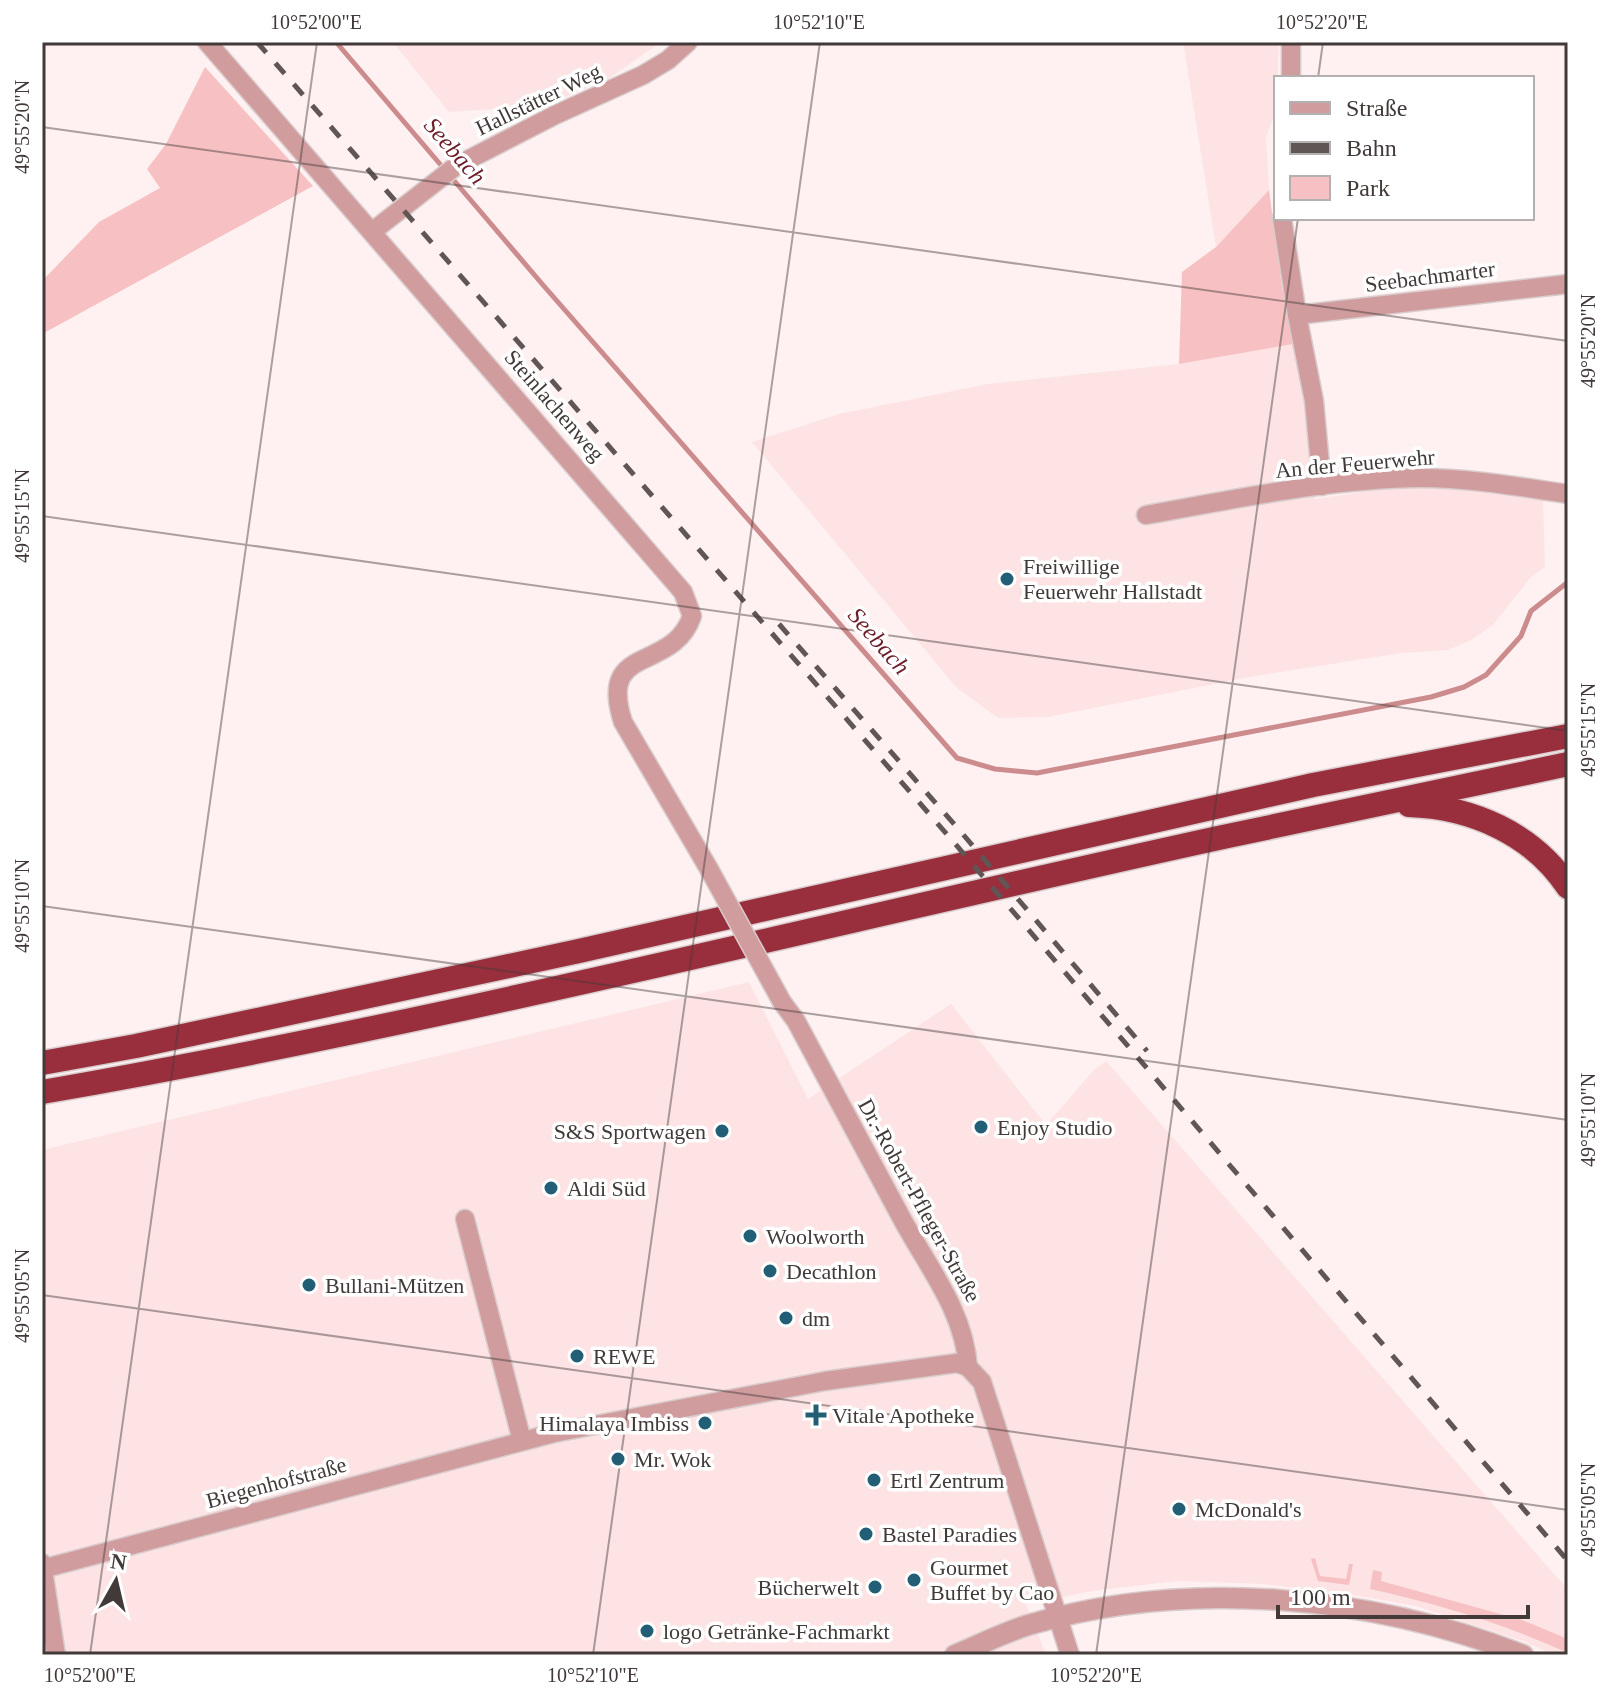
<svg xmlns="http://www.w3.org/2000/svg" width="1610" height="1697" font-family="'Times New Roman',serif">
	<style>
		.built { fill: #fde3e3 }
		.green { fill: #f7c1c3 }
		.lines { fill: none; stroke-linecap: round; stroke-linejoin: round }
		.stream { stroke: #cc8b8d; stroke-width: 5 }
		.minor-casing { stroke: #d9cccc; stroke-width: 21 }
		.tertiary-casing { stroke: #d9cccc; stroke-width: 23 }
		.motorway-casing { stroke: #d9cccc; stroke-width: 27 }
		.minor { stroke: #d19c9e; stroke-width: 18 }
		.tertiary { stroke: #d19c9e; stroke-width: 20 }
		.motorway { stroke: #992f3d; stroke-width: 24 }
		.rail { stroke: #605656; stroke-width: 5; stroke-dasharray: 14 14; stroke-linecap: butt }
		.minor-bridge-casing { stroke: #d9cccc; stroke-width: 21; stroke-linecap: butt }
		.minor-bridge { stroke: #d19c9e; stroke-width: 18 }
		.ticks { fill: none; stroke: #423939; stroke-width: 2; stroke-opacity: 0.45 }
		.poi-dot { fill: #225f76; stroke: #fff; stroke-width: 3 }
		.labels { text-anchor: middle; stroke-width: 7; stroke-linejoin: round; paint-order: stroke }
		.street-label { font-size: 22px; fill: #423939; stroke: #fff }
		.poi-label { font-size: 22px; fill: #423939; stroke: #fff; text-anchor: start }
		.water-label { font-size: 24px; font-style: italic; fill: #6c1d28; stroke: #fff }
		.neatline { fill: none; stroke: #423939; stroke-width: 3 }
		.ticks-label { font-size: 20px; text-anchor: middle; fill: #423939 }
	</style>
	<rect width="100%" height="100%" fill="#fff1f1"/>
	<g class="built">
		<polygon points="393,42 661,42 608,79 547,105 449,112"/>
		<polygon points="1183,42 1279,42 1276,112 1266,136 1269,190 1216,247"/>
		<polygon points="1293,344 1308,414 1315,499 1381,489 1429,487 1481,491 1543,500 1545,567 1531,577 1493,625 1471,640 1448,650 1401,653 1244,678 1048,717 998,718 956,687 752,442 839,414 988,384 1179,364"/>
		<polygon points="749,982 808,1099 951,1004 1046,1125 1094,1070 1106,1061 1568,1590 1568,1655 1554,1655 1523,1641 1416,1606 1360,1596 1263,1584 1178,1581 1098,1590 1026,1604 1046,1655 42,1655 42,1150"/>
	</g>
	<g class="green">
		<polygon points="205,67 313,186 42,334 42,281 99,222 160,188 147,169 166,144"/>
		<polygon points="1269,190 1282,287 1293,344 1179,364 1182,272 1216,247"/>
		<polygon points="1315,1558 1320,1576 1346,1579 1349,1564 1353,1564 1349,1585 1318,1581 1311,1559"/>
		<path d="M1373 1570 1382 1572 1381 1581 1522 1620 1568 1639V1653C1504 1624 1439 1604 1370 1589Z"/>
	</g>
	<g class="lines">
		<polyline class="stream" points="336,42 543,285 957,758 995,769 1037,773 1431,697 1464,687 1486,675 1521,636 1531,611 1568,582"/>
		<g class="minor-casing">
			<g id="minor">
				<path d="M207 42 683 592 692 616C672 674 597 642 623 722L709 869"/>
				<polyline points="1291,78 1291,42"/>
				<polyline points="1282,218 1297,315 1314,401 1322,486"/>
				<polyline points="373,231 456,166 555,115 643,75 668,60 688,42"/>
				<polyline points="1297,315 1568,284"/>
				<path d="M1146 515C1236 499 1329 479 1421 478 1470 478 1520 487 1568 494"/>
				<path d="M782 1002 796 1021C831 1086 866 1151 901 1217 927 1266 964 1310 968 1367"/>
				<polyline points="465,1219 522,1441"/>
				<polyline points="42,1563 56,1655"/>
				<polyline points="42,1569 554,1433 825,1381 957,1363 968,1367 982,1382 1070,1655"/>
			</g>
		</g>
		<g class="tertiary-casing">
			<path id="tertiary" d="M955 1655C979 1645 1003 1633 1028 1625 1187 1578 1370 1595 1523 1655"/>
		</g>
		<g class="motorway-casing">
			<g id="motorway">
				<path d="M1409 805C1472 807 1533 834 1568 887"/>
				<polyline points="42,1063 136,1046 579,951 1313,785 1568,736"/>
				<path d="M42 1092C439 1023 829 923 1223 837 1337 812 1453 789 1568 764"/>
			</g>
		</g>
		<use href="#minor" class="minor"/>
		<use href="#tertiary" class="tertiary"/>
		<use href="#motorway" class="motorway"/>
		<g class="rail">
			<polyline points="257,42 951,839 1568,1561"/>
			<polyline points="779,624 961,832 1147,1051"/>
		</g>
		<g class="minor-bridge-casing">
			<polyline id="minor-bridge" points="709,869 782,1002"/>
		</g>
		<use href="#minor-bridge" class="minor-bridge"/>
	</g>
	<path class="ticks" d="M1318 78 1323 42M42 127 1568 341M42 516 1568 731M42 906 1568 1120M42 1295 1568 1510M90 1655 317 42M593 1655 820 42M1096 1655 1298 218"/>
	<g class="poi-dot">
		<circle cx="1007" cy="579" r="8"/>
		<circle cx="981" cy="1127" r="8"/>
		<circle cx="722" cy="1131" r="8"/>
		<circle cx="551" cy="1188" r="8"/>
		<circle cx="750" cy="1236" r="8"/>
		<circle cx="770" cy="1271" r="8"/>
		<circle cx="309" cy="1285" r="8"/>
		<circle cx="786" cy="1318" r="8"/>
		<circle cx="577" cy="1356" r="8"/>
		<path d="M812 1403h8v8h8v8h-8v8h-8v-8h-8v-8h8z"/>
		<circle cx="705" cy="1423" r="8"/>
		<circle cx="618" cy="1459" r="8"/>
		<circle cx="874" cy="1480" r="8"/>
		<circle cx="1179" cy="1509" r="8"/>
		<circle cx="866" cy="1534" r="8"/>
		<circle cx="914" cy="1580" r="8"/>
		<circle cx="875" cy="1587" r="8"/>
		<circle cx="647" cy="1631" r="8"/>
	</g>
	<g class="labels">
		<g class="street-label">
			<text transform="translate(538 99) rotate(-26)" y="8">Hallstätter Weg</text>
			<text transform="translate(1430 276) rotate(-7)" y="8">Seebachmarter</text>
			<text transform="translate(555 405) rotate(49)" y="8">Steinlachenweg</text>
			<text transform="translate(1355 463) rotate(-5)" y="8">An der Feuerwehr</text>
			<text transform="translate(920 1200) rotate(61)" y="8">Dr.-Robert-Pfleger-Straße</text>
			<text transform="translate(276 1482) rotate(-15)" y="8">Biegenhofstraße</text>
		</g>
		<g class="poi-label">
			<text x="1023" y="574">Freiwillige<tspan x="1023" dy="25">Feuerwehr Hallstadt</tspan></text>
			<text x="997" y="1135">Enjoy Studio</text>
			<text x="706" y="1139" text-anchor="end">S&amp;S Sportwagen</text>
			<text x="567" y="1196">Aldi Süd</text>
			<text x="766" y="1244">Woolworth</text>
			<text x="786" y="1279">Decathlon</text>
			<text x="325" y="1293">Bullani-Mützen</text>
			<text x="802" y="1326">dm</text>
			<text x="593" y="1364">REWE</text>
			<text x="832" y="1423">Vitale Apotheke</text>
			<text x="689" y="1431" text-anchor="end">Himalaya Imbiss</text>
			<text x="634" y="1467">Mr. Wok</text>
			<text x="890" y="1488">Ertl Zentrum</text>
			<text x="1195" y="1517">McDonald's</text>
			<text x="882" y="1542">Bastel Paradies</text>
			<text x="930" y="1575">Gourmet<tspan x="930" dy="25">Buffet by Cao</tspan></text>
			<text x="859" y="1595" text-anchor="end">Bücherwelt</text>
			<text x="663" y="1639">logo Getränke-Fachmarkt</text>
		</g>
		<g class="water-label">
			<text transform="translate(455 151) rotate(49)" y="8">Seebach</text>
			<text transform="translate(879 641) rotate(49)" y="8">Seebach</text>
		</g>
	</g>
	<rect width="1610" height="1697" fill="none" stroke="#ffffff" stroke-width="88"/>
	<rect x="1274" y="76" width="260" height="144" fill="#ffffff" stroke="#b3b0b0" stroke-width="2"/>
	<rect x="1290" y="102" width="40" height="12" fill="#d19c9e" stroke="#b3b0b0" stroke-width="2"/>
	<text x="1346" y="116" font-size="24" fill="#423939">Straße</text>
	<rect x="1290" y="142" width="40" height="12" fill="#605656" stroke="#b3b0b0" stroke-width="2"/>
	<text x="1346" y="156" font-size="24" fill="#423939">Bahn</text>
	<rect x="1290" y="176" width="40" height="24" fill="#f7c1c3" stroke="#b3b0b0" stroke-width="2"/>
	<text x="1346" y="196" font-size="24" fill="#423939">Park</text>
	<g transform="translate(116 1581) rotate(8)" stroke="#ffffff" stroke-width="6" paint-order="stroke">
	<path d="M0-6L14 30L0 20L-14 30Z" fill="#423939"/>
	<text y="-12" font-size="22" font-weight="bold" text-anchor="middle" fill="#423939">N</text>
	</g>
	<path d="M1278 1605v12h250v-12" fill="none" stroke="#423939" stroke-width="4"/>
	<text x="1290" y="1605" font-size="24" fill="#423939" stroke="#ffffff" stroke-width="6" paint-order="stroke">100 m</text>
	<rect x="44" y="44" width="1522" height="1609" class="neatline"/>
	<g class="ticks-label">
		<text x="316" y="29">10°52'00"E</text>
		<text x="819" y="29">10°52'10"E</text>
		<text x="1322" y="29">10°52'20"E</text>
		<text transform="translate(22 127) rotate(-90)" y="7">49°55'20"N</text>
		<text transform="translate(1588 341) rotate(-90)" y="7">49°55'20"N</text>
		<text transform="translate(22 516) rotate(-90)" y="7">49°55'15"N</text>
		<text transform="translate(1588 730) rotate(-90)" y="7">49°55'15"N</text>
		<text transform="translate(22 906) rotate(-90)" y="7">49°55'10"N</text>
		<text transform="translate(1588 1120) rotate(-90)" y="7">49°55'10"N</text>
		<text transform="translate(22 1296) rotate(-90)" y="7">49°55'05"N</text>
		<text transform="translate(1588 1510) rotate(-90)" y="7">49°55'05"N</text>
		<text x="90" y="1682">10°52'00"E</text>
		<text x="593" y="1682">10°52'10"E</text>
		<text x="1096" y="1682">10°52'20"E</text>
	</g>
</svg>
